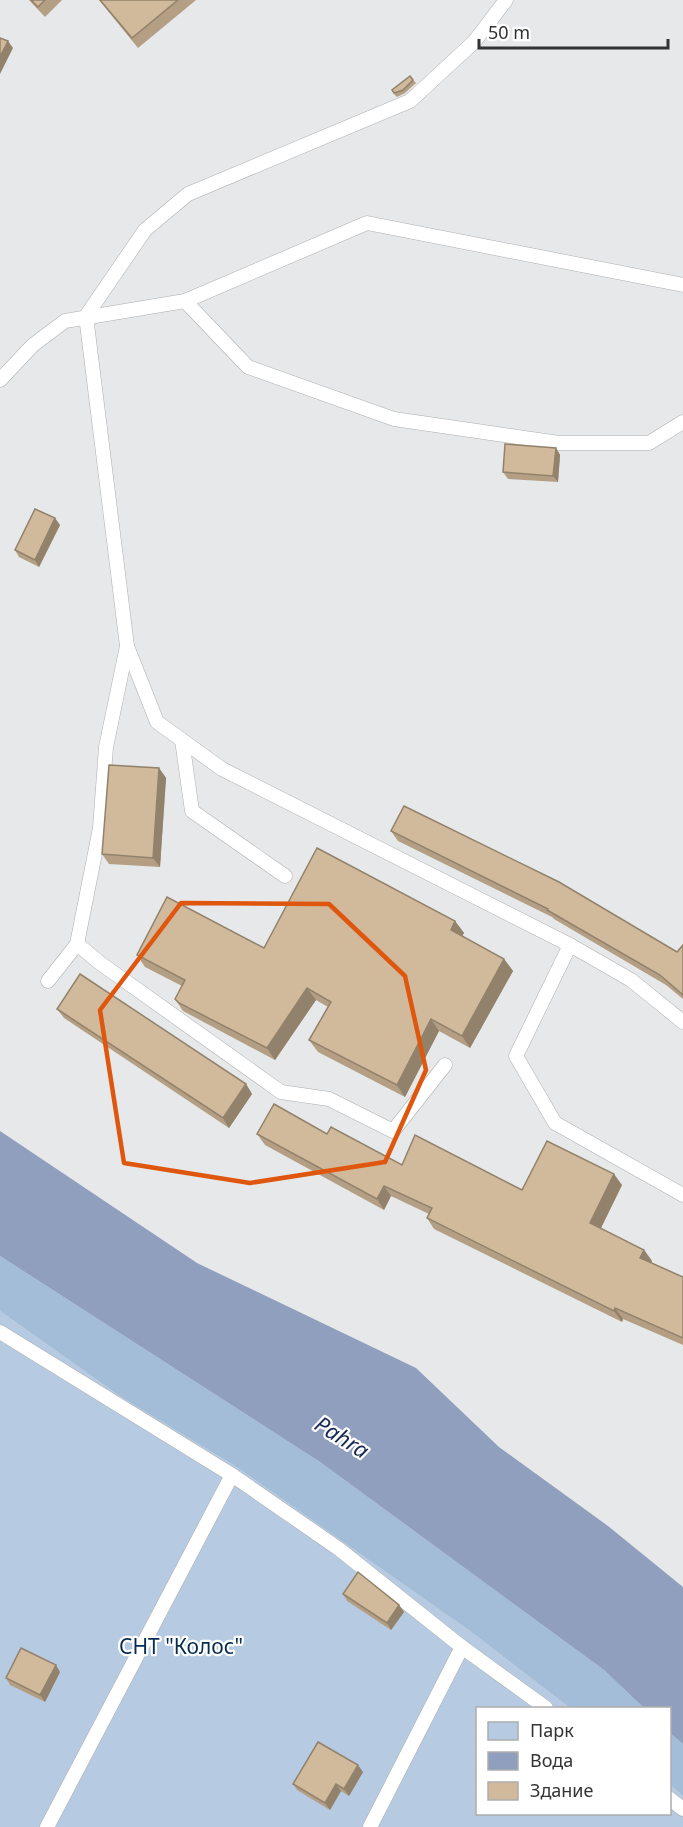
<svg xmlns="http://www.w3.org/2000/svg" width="683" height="1827" font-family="'Noto Sans',sans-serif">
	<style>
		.green { fill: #b6cae2 }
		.forest { fill: #a3bcd8 }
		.water { fill: #8f9fbd }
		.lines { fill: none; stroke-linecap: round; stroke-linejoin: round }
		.lane-casing { stroke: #aeafb1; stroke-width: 15 }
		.lane { stroke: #fff; stroke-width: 14 }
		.wall { fill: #b49f85 }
		.shaded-wall { fill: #92826c }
		.building { fill: #d1b99b; stroke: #92826c; stroke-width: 1.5 }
		.marked { fill: none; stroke: #df570e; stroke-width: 4.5; stroke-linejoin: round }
		.labels { text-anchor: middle; stroke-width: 4.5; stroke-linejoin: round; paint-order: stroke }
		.park-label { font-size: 21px; fill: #062b50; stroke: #fff }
		.water-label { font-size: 22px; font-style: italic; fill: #162a53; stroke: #fff }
	</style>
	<rect width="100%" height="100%" fill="#e6e8e9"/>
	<polygon class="green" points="0,1311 121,1397 235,1466 470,1631 570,1708 478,1708 478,1814 670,1814 670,1785 683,1796 683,1827 0,1827"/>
	<g class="forest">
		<polygon points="0,1256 320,1462 604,1670 644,1708 570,1708 470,1631 235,1466 121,1397 0,1311"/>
		<polygon points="670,1733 683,1744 683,1796 670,1785"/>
	</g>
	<polygon class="water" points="0,1131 197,1263 416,1368 499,1447 608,1526 683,1587 683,1744 670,1733 670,1708 644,1708 604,1670 320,1462 0,1256"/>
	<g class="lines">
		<g class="lane-casing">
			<g id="lane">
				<polyline points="185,301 248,367 394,419 559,443 649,443 683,422"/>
				<polyline points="0,380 33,345 65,321 185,301 367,223 683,285"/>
				<polyline points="127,646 157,722 222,769 570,945 631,980 683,1022"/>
				<polyline points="182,740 192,811 285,876"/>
				<polyline points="77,944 100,963 281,1092 329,1099 393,1131 445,1065"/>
				<polyline points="570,945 516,1056 555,1123 683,1195"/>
				<polyline points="48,981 77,944 100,828 106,747 127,646 86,316 145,230 188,194 410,101 474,42 506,0"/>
				<polyline points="0,1332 232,1475 339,1549 462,1647 546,1708"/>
				<polyline points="670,1799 683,1809"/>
				<polyline points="47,1827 232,1475"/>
				<polyline points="370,1827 462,1647"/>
			</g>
		</g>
		<use href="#lane" class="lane"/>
	</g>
	<g class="wall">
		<polygon points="29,0 62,0 45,17"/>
		<polygon points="99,0 196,0 138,48"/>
		<polygon points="410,76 416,83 405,93 397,97 394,94"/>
		<polygon points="556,448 560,455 558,482 508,479 503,472"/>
		<polygon points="60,525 39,567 19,557 15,550"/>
		<polygon points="159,768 166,778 160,867 109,864 102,854"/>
		<polygon points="391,831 677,952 683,945 683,999 666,985 554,919 552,917 398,841"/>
		<polygon points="455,921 464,933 462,936 504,959 513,971 470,1048 439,1031 405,1097 318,1052 309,1040 328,1007 316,1000 275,1060 183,1011 175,999 182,986 145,967 137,955 264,948"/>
		<polygon points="57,1009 246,1084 252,1094 229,1128 64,1018"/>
		<polygon points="257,1134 327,1134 402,1165 522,1190 622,1185 601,1228 644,1250 652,1261 651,1262 683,1277 683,1345 623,1319 622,1322 434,1229 427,1218 429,1214 391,1196 384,1210 265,1145"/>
		<polygon points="343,1594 399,1605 404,1612 391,1630 347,1601"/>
		<polygon points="60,1672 45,1702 10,1685 6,1678"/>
		<polygon points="363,1772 349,1796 341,1791 330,1810 297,1790 293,1784"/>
	</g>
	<g class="shaded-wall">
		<polygon points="8,41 13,48 0,74 0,57"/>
		<polygon points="556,448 560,455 558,482 553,476"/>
		<polygon points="55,518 60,525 39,567 35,560"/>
		<polygon points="159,768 166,778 160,867 153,858"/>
		<polygon points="455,921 464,933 459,942 451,930"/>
		<polygon points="504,959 513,971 470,1048 462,1036"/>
		<polygon points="307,988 316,1000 275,1060 267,1048"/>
		<polygon points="431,1019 439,1031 405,1097 397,1085"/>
		<polygon points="246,1084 252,1094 229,1128 223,1118"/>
		<polygon points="614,1174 622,1185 598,1234 590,1223"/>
		<polygon points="384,1186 391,1196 384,1210 377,1199"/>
		<polygon points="644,1250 652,1261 648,1268 640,1258"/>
		<polygon points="615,1308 623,1319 622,1322 614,1311"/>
		<polygon points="399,1605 404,1612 391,1630 387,1623"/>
		<polygon points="56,1665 60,1672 45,1702 40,1695"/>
		<polygon points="358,1765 363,1772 349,1796 344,1789"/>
		<polygon points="336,1784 341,1791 330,1810 325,1803"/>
	</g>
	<g class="building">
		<polygon points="31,0 45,0 38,7"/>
		<polygon points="100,0 178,0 132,38"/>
		<polygon points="0,38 8,41 0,57"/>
		<polygon points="410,76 413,80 403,90 394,93 392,90"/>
		<polygon points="505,444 556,448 553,476 503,472"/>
		<polygon points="35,509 55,518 35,560 15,550"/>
		<polygon points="109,765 159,768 153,858 102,854"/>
		<polygon points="404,806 559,882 677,952 683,945 683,995 660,975 547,910 548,909 391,831"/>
		<polygon points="317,848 455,921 451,930 504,959 462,1036 431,1019 397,1085 309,1040 331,1002 307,988 267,1048 179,1003 175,999 185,980 137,955 167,897 264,948"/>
		<polygon points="80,974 246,1084 223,1118 57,1009"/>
		<polygon points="274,1104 327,1134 331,1127 402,1165 415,1135 522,1190 547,1141 614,1174 590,1223 644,1250 640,1258 683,1277 683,1338 615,1308 614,1311 427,1218 432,1208 384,1186 377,1199 257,1134"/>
		<polygon points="358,1572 399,1605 387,1623 343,1594"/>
		<polygon points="21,1648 56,1665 40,1695 6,1678"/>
		<polygon points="318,1742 358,1765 344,1789 336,1784 325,1803 293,1784"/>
	</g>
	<path class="marked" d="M181 903 329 904 405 976 426 1070 385 1162 250 1183 124 1163 100 1010Z"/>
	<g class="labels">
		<g class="park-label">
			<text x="181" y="1654">СНТ "Колос"</text>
		</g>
		<g class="water-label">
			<text transform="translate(342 1437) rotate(32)" y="8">Pahra</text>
		</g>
	</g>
	<rect x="476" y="1707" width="195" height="108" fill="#ffffff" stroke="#adadae" stroke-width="1.5"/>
	<rect x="488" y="1722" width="30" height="18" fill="#b6cae2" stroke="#adadae" stroke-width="1.5"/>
	<text x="530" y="1737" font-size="18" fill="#333334">Парк</text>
	<rect x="488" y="1752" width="30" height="18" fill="#8f9fbd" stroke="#adadae" stroke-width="1.5"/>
	<text x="530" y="1767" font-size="18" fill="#333334">Вода</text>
	<rect x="488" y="1782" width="30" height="18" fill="#d1b99b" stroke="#adadae" stroke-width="1.5"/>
	<text x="530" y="1797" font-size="18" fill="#333334">Здание</text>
	<path d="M479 39v9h189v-9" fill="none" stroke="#333334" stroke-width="3"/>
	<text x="488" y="39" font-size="18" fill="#333334" stroke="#ffffff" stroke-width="4.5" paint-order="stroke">50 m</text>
</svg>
